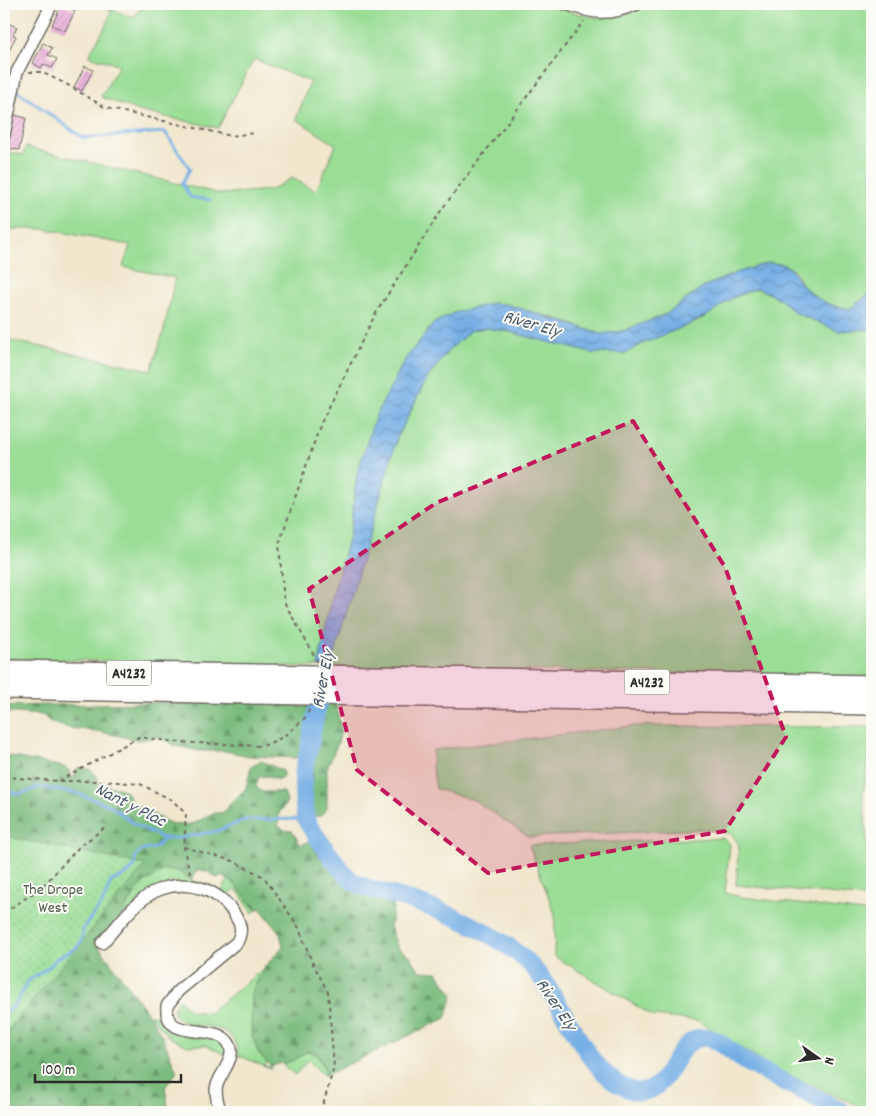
<svg xmlns="http://www.w3.org/2000/svg" width="876" height="1116" font-family="Dekko,sans-serif">
	<style>
		.grass { fill: #9add95; stroke: #628460 }
		.forest { fill: url(#forest-firs); stroke: #537454 }
		.park { fill: url(#park-dots); stroke: #628460 }
		.water { fill: url(#water-waves); stroke: #506c88 }
		.lines { fill: none; stroke-linecap: round; stroke-linejoin: round }
		.stream { stroke: #75aee5; stroke-width: 3 }
		.river { stroke: #75aee5; stroke-width: 18 }
		.building { fill: url(#building-hatch) }
		.street-casing { stroke: #706d64; stroke-width: 14 }
		.highway-casing { stroke: #706d64; stroke-width: 24 }
		.path { stroke: #706d64; stroke-width: 2; stroke-dasharray: 4 4; stroke-linecap: butt }
		.street { stroke: #fff; stroke-width: 11 }
		.highway { stroke: #fff; stroke-width: 21 }
		.highway-bridge-casing { stroke: #706d64; stroke-width: 24; stroke-linecap: butt }
		.highway-bridge { stroke: #fff; stroke-width: 21 }
		.marked { fill: #c2185b; fill-opacity: 0.2; stroke: #c2185b; stroke-width: 4; stroke-dasharray: 10 6; stroke-linejoin: round }
		.labels { text-anchor: middle; stroke-width: 4; stroke-linejoin: round; paint-order: stroke }
		.shield { fill: #fdfcf7; stroke: #6a6a68; stroke-width: 1 }
		.shield-label { font-size: 15px; font-weight: bold; fill: #2b2b2b }
		.park-label { font-size: 16px; fill: #4c604b; stroke: #fdfcf7 }
		.water-label { font-size: 18px; font-style: italic; fill: #45596c; stroke: #fdfcf7 }
	</style>
	<defs>
		<pattern id="forest-firs" width="22" height="20" patternUnits="userSpaceOnUse" patternTransform="scale(1.25)"><rect width="22" height="20" fill="#7bbc7e"/><path d="M5 1l3.5 6h-7zM16 11l3.5 6h-7z" fill="#659967"/></pattern>
		<pattern id="park-dots" width="8" height="8" patternUnits="userSpaceOnUse" patternTransform="scale(1.25)"><rect width="8" height="8" fill="#9add95"/><path d="M2 2h.1M6 6h.1" fill="none" stroke="#85be81" stroke-width="1.8" stroke-linecap="round"/></pattern>
		<pattern id="water-waves" width="16" height="10" patternUnits="userSpaceOnUse" patternTransform="scale(1.25)"><rect width="16" height="10" fill="#75aee5"/><path d="M0 5q4-4 8 0t8 0" fill="none" stroke="#608eba"/></pattern>
		<pattern id="building-hatch" width="6" height="6" patternUnits="userSpaceOnUse" patternTransform="scale(1.25)"><rect width="6" height="6" fill="#e9abd7"/><path d="M-1 1l2-2M0 6l6-6M5 7l2-2" fill="none" stroke="#c893b9"/></pattern>
	</defs>
	<rect width="100%" height="100%" fill="#fdfcf7"/>
	<filter id="ink" filterUnits="userSpaceOnUse"><feTurbulence type="fractalNoise" baseFrequency=".02" numOctaves="2"/><feDisplacementMap in="SourceGraphic" scale="10" xChannelSelector="R" yChannelSelector="G"/><feConvolveMatrix kernelMatrix="1 2 1 2 8 2 1 2 1" color-interpolation-filters="sRGB"/></filter>
	<filter id="wash" filterUnits="userSpaceOnUse"><feTurbulence type="fractalNoise" baseFrequency=".0096" numOctaves="4" result="noise"/><feDisplacementMap in="SourceGraphic" scale="20" xChannelSelector="R" yChannelSelector="G"/><feGaussianBlur stdDeviation="1.12" result="paint"/><feColorMatrix in="noise" values="0 0 0 0 0 0 0 0 0 0 0 0 0 0 0 0 0 1.4 0 .05"/><feComposite in="paint" operator="in"/></filter>
	<g filter="url(#wash)">
		<rect width="100%" height="100%" fill="#f0e7cd"/>
		<g class="grass">
			<path d="M143 4H546C595 18 602 26 650 4H872V292L850 309 832 306 818 299 803 286 794 270 783 264 767 263 736 273 705 286 666 314 623 331 601 334 548 316 493 303 454 313 434 323 406 358 394 380 357 474 350 532 332 598 318 667 4 658V339L151 370 164 330 175 278 123 267 130 245 44 229H4L5 151 23 155 26 147 221 194 271 190 292 178 316 191 336 145 296 119 310 82 254 59 218 128 139 111 101 97 119 65 89 56C96 40 106 29 111 13L108 8 133 18Z"/>
			<polygon points="4,73 12,78 7,105 4,104"/>
			<polygon points="757,288 780,299 794,312 838,331 872,329 872,677 331,667 397,438 426,380 448,351 471,330 486,328 506,331 591,353 626,353 644,343 688,325 710,314 732,298"/>
			<polygon points="634,726 872,727 872,744 863,794 870,880 869,898 736,885 739,845 732,834 705,829 529,837 474,800 436,789 432,767 433,750"/>
			<polygon points="723,838 730,844 725,893 742,897 872,913 872,1112 866,1112 857,1105 774,1068 698,1021 653,1016 554,956 555,914 529,845"/>
			<polygon points="164,870 176,870 192,881 211,886 171,882 119,918 141,885"/>
			<polygon points="228,880 232,881 256,910 253,913 236,889 225,897 222,890"/>
			<path d="M263 969 252 992V1009L258 1052 267 1062 264 1066 272 1068 270 1069 238 1055C234 1010 181 1039 173 1010L179 999 190 1011 209 1013Z"/>
			<path d="M150 1015C171 1017 169 1028 184 1035 198 1041 226 1032 226 1055L205 1045 188 1046 170 1038Z"/>
			<polygon points="308,1051 318,1055 326,1072 324,1076 308,1060 295,1075 282,1064"/>
		</g>
		<g class="forest">
			<polygon points="248,701 308,703 311,722 308,742 300,758 250,756 225,751 199,751 176,746 159,737 139,740 97,731 69,728 52,723 42,715 4,712 4,706"/>
			<polygon points="329,703 336,703 341,730 338,743 327,768 327,809 320,816 313,816 309,809 313,772 312,764 318,725"/>
			<path d="M4 755 64 767 69 770 70 779 75 776 78 767 89 769 97 776 99 786C118 788 125 785 133 804 153 811 167 829 190 824 204 822 206 811 222 813L246 788 251 767 261 761 283 771V777L279 780 267 776 259 777 256 786 262 792H284L287 802 279 813 278 826 285 830 292 831 301 845 310 841 318 855 345 883 346 880 395 898 390 927 398 948 411 957 420 971 437 972 453 995 446 1018 324 1076 326 1071 315 1052 308 1051 292 1061 270 1066 258 1052 251 1033 252 992 263 969 283 946 280 933 260 908 256 910 232 881 221 876 217 878 208 872 198 869 192 879 176 870H164L141 885 119 918 96 943 145 1009 162 1036 177 1072 165 1087 169 1112H4Z"/>
		</g>
		<polygon class="park" points="4,836 145,865 4,1035"/>
		<path class="water" d="M767 263C796 264 788 270 804 287 817 301 832 306 850 309L872 292V329L838 331 794 312 780 299 757 288 732 298 710 314 688 325 644 343 626 353H591L506 331 486 328 471 330 448 351 426 380 397 438 331 667H318L332 598 350 532 357 474 375 417 406 358 434 323 454 313 493 303 510 305 601 334 623 331 666 314 705 286 736 273Z"/>
		<g class="lines">
			<g class="stream">
				<polyline points="4,80 11,86"/>
				<polyline points="16,90 83,138 165,132 190,169 182,183 190,197 210,200"/>
				<polyline points="4,791 21,794 39,787 76,793 111,806 134,824 162,838 179,838 217,831 245,820 306,819"/>
				<path d="M4 1015 17 1002 28 981 50 966 57 958 76 948 81 942 84 927 103 902 111 881C121 878 127 875 135 866V857L140 851 154 848 166 838"/>
			</g>
			<path class="river" d="M322 683C318 705 313 727 309 749 307 758 303 768 303 778 303 790 303 808 306 819 309 828 346 878 354 882 369 891 389 893 406 899 446 912 489 929 522 957 562 990 581 1070 628 1089 673 1107 670 1032 708 1038 722 1040 732 1054 743 1060 776 1079 811 1095 844 1112"/>
		</g>
		<g id="blocks">
			<g class="building">
				<polygon points="62,4 75,11 65,31 52,25"/>
				<polygon points="7,23 17,27 13,35 16,36 7,55 4,53 6,33 4,31"/>
				<polygon points="43,43 52,48 48,55 57,59 52,68 43,64 41,68 33,63"/>
				<polygon points="85,66 93,70 82,91 74,87"/>
				<polygon points="14,115 26,118 19,150 7,148"/>
			</g>
		</g>
	</g>
	<g filter="url(#ink)">
		<use href="#blocks" fill-opacity="0" stroke="#706d64" stroke-width="1"/>
		<g class="lines">
			<g class="street-casing">
				<g id="street">
					<path d="M566 4C594 14 609 16 637 4"/>
					<polyline points="4,135 17,72 52,4"/>
					<path d="M102 943C119 925 136 898 161 889 190 879 221 890 236 917 242 926 242 933 237 942L178 991 167 1006C164 1043 213 1022 228 1042 239 1057 218 1074 216 1089 216 1097 218 1105 221 1112"/>
				</g>
			</g>
			<g class="highway-casing">
				<g id="highway">
					<polyline points="4,671 254,675"/>
					<polyline points="430,678 872,686"/>
					<polyline points="4,688 254,693"/>
					<polyline points="430,696 872,704"/>
				</g>
			</g>
			<g class="path">
				<polyline points="29,72 41,72 66,84 106,108 231,136 254,133"/>
				<polyline points="318,662 284,602 279,544 321,423 376,313 442,209 584,21"/>
				<polyline points="869,740 872,740"/>
				<polyline points="4,777 59,781 106,781 140,784 172,800 186,814 184,850 191,876"/>
				<polyline points="59,781 139,737 176,742 263,746 283,737 304,719 310,709"/>
				<polyline points="184,847 233,861 264,877 298,926 312,962 328,992 334,1067 321,1112"/>
				<polyline points="4,913 42,887 79,847 107,826"/>
			</g>
			<use href="#street" class="street"/>
			<use href="#highway" class="highway"/>
			<g class="highway-bridge-casing">
				<g id="highway-bridge">
					<polyline points="254,675 430,678"/>
					<polyline points="254,693 430,696"/>
				</g>
			</g>
			<use href="#highway-bridge" class="highway-bridge"/>
		</g>
	</g>
	<path class="marked" d="M633 421 725 567 786 737 725 831 488 873 357 770 309 589 436 503Z"/>
	<g class="labels">
		<g class="shield">
			<rect x="106.5" y="660.5" width="45" height="25" rx="4"/>
			<rect x="624.5" y="669.5" width="45" height="25" rx="4"/>
		</g>
		<g class="shield-label">
			<text x="129" y="678">A4232</text>
			<text x="647" y="687">A4232</text>
		</g>
		<g class="park-label">
			<text x="53" y="894">The Drope<tspan x="53" dy="18">West</tspan></text>
		</g>
		<g class="water-label">
			<text transform="translate(532 323) rotate(16)" y="6">River Ely</text>
			<text transform="translate(322 679) rotate(-79)" y="6">River Ely</text>
			<text transform="translate(131 804) rotate(27)" y="6">Nant y Plac</text>
			<text transform="translate(557 1004) rotate(56)" y="6">River Ely</text>
		</g>
	</g>
	<rect width="876" height="1116" fill="none" stroke="#fdfcf7" stroke-width="20"/>
	<g transform="translate(818 1058) rotate(104)" stroke="#fdfcf7" stroke-width="4" paint-order="stroke">
	<path d="M0-4L9 19L0 12L-9 19Z" fill="#2b2b2b"/>
	<text y="-8" font-size="14" font-weight="bold" text-anchor="middle" fill="#2b2b2b">N</text>
	</g>
	<path d="M35 1074v8h146v-8" fill="none" stroke="#2b2b2b" stroke-width="2.5"/>
	<text x="42" y="1074" font-size="15" fill="#2b2b2b" stroke="#fdfcf7" stroke-width="4" paint-order="stroke">100 m</text>
</svg>
